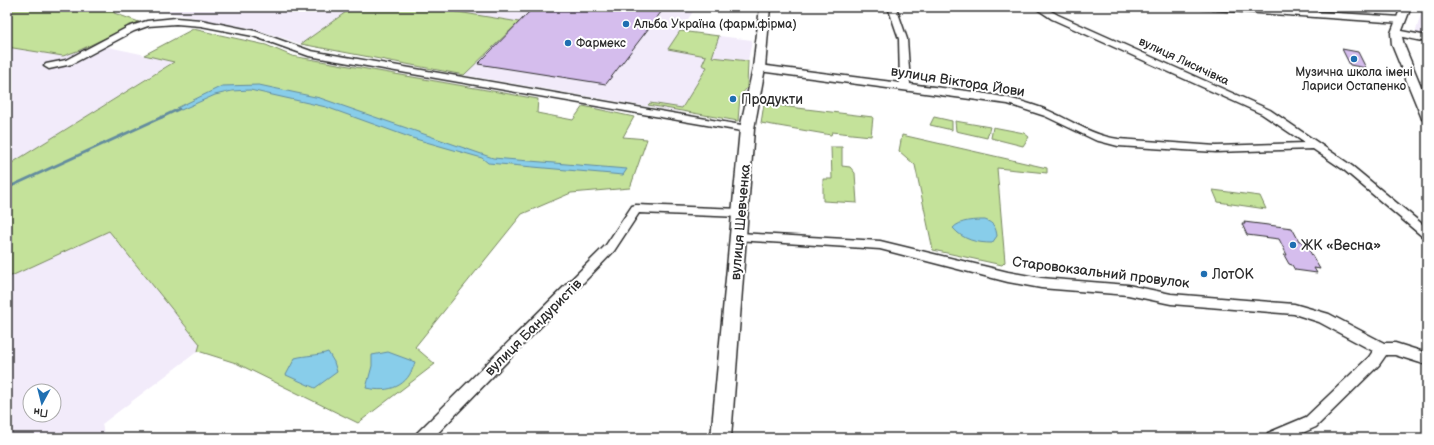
<svg xmlns="http://www.w3.org/2000/svg" width="1434" height="445" font-family="'Balsamiq Sans',sans-serif">
	<style>
		.built { fill: #f2ebfa; fill-rule: evenodd }
		.green { fill: #c4e29a; stroke: #788662 }
		.water { fill: #88cdea; stroke: #638c9e }
		.lines { fill: none; stroke-linecap: round; stroke-linejoin: round }
		.stream-far1 { stroke: #638c9e; stroke-width: 2.5 }
		.stream { stroke: #638c9e; stroke-width: 3 }
		.building { fill: #d5bded; stroke: #2b2b2b }
		.minor-casing { stroke: #2b2b2b; stroke-width: 3 }
		.major-casing { stroke: #2b2b2b; stroke-width: 3 }
		.minor { fill: #fff; fill-rule: evenodd }
		.major { fill: #fff; fill-rule: evenodd }
		.poi-dot { fill: #1f6fb2; stroke: #fff; stroke-width: 1.5 }
		.labels { text-anchor: middle; stroke-width: 4; stroke-linejoin: round; paint-order: stroke }
		.far-poi-label { font-size: 12px; fill: #2b2b2b; stroke: #fff; text-anchor: start }
		.far-street-label { font-size: 12px; fill: #2b2b2b; stroke: #fff }
		.street-label { font-size: 14px; fill: #2b2b2b; stroke: #fff }
		.poi-label { font-size: 14px; fill: #2b2b2b; stroke: #fff; text-anchor: start }
	</style>
	<rect width="100%" height="100%" fill="#fff"/>
	<filter id="ink" filterUnits="userSpaceOnUse"><feTurbulence type="fractalNoise" baseFrequency=".025" numOctaves="2"/><feDisplacementMap in="SourceGraphic" scale="8" xChannelSelector="R" yChannelSelector="G"/><feConvolveMatrix kernelMatrix="1 2 1 2 8 2 1 2 1" color-interpolation-filters="sRGB"/></filter>
	<g filter="url(#ink)">
		<g class="built">
			<polygon points="133,7 353,7 301,44 255,29 166,12 129,10"/>
			<polygon points="427,7 696,7 668,49 706,56 707,67 679,112 464,75 519,22"/>
			<polygon points="1423,7 1427,7 1427,36 1415,34"/>
			<polygon points="719,36 752,40 748,61 712,57"/>
			<polygon points="94,44 174,61 7,166 7,47 63,56"/>
			<path d="M109 231 200 344 198 351 102 424 105 438H7V278ZM30 391H54V415H30Z"/>
		</g>
		<g class="green">
			<polygon points="7,7 114,7 114,13 139,22 80,50 63,56 7,47"/>
			<polygon points="353,7 427,7 519,22 464,75 301,44"/>
			<polygon points="193,29 266,45 292,56 538,99 537,113 573,120 583,106 634,117 623,137 647,139 630,188 571,193 522,214 415,347 435,364 358,423 236,363 198,351 200,344 109,231 7,278 7,166 174,62 144,55"/>
			<polygon points="680,31 719,36 712,57 748,61 747,88 740,96 738,121 648,105 650,103 682,108 707,67 702,65 706,56 668,49"/>
			<polygon points="764,104 873,117 871,136 832,132 831,135 761,123"/>
			<polygon points="934,117 952,121 952,130 930,125"/>
			<polygon points="955,121 990,127 987,138 956,131"/>
			<polygon points="993,127 1024,133 1029,137 1023,146 991,138"/>
			<polygon points="902,135 1047,168 1047,173 997,168 1005,262 1002,265 933,250 915,165 899,151"/>
			<polygon points="831,147 842,147 842,166 850,167 855,173 857,203 823,201 823,179 832,179"/>
			<polygon points="1213,190 1260,196 1266,209 1218,202"/>
		</g>
		<g class="water">
			<polygon points="259,85 320,98 493,158 627,169 623,175 488,163 482,158 412,138 326,107 250,90 232,91 215,95 181,110 177,108 222,86"/>
			<path d="M985 220C994 223 996 228 997 236L992 243C977 243 963 240 953 228 960 220 975 220 985 220Z"/>
			<path d="M328 352 334 362 337 372 315 388 286 375 295 358C306 355 317 356 328 352Z"/>
			<path d="M388 352 415 362C408 387 390 393 366 388L372 366V355Z"/>
		</g>
		<g class="lines">
			<polyline class="stream-far1" points="160,118 179,109"/>
			<polyline class="stream" points="7,188 162,117"/>
		</g>
		<g class="building">
			<polygon points="534,7 665,7 606,84 478,64"/>
			<polygon points="1342,49 1358,52 1366,68 1350,65"/>
			<polygon points="1244,222 1292,228 1299,241 1301,241 1306,249 1309,250 1320,269 1314,268 1317,273 1295,270 1292,265 1289,264 1284,255 1287,255 1279,239 1247,235 1242,224 1245,224"/>
		</g>
		<g class="lines">
			<g class="minor-casing">
				<g id="minor">
					<path d="M888 7H896L907 39 910 84C952 90 996 92 1036 106 1064 115 1088 135 1118 139L1216 146 1305 143 1262 114 1052 19 1034 7H1044L1058 15 1270 110 1352 166 1427 228V238L1423 237 1344 170 1313 149 1216 152 1118 146 1095 140 1045 116 1008 104 759 71 754 68 759 65 900 83 899 39Z"/>
					<polygon points="1198,7 1240,7 1401,17 1405,20 1401,23 1202,9"/>
					<polygon points="176,18 201,20 255,31 311,51 747,126 752,129 747,132 309,56 253,36 201,26 176,24 148,26 134,31 72,64 49,69 44,66 46,64 66,60 128,27 147,21"/>
					<polygon points="1396,30 1427,36 1427,42 1393,35 1392,33"/>
					<polygon points="636,205 741,209 745,210 747,213 745,216 741,217 639,213 614,251 433,438 415,438 417,433 606,245 632,206"/>
					<polygon points="739,233 880,241 1008,272 1041,278 1128,285 1171,294 1294,304 1329,314 1384,343 1395,343 1427,353 1427,365 1395,355 1386,355 1379,365 1316,427 1291,438 1266,438 1268,433 1306,417 1369,357 1373,351 1319,322 1294,314 1171,304 1128,295 1041,288 1008,282 880,249 735,240 733,237 735,234"/>
				</g>
			</g>
			<g class="major-casing">
				<g id="major">
					<polygon points="760,7 770,7 765,68 754,129 731,438 711,438 740,129 753,68"/>
					<polygon points="1401,7 1411,7 1401,33 1404,45 1427,101 1427,120 1422,119 1421,116 1392,45 1391,33"/>
				</g>
			</g>
			<use href="#minor" class="minor"/>
			<use href="#major" class="major"/>
		</g>
	</g>
	<g class="poi-dot">
		<circle cx="626" cy="24" r="4"/>
		<circle cx="568" cy="43" r="4"/>
		<circle cx="1354" cy="59" r="4"/>
		<circle cx="733" cy="99" r="4"/>
		<circle cx="1293" cy="245" r="4"/>
		<circle cx="1204" cy="274" r="4"/>
	</g>
	<g class="labels">
		<g class="far-poi-label">
			<text x="634" y="28">Альба Україна (фарм.фірма)</text>
			<text x="576" y="47">Фармекс</text>
			<text x="1354" y="76" text-anchor="middle">Музична школа імені<tspan x="1354" dy="14">Лариси Остапенко</tspan></text>
		</g>
		<g class="far-street-label">
			<text transform="translate(1184 61) rotate(25)" y="4">вулиця Лисичівка</text>
		</g>
		<g class="street-label">
			<text transform="translate(958 81) rotate(9)" y="5">вулиця Віктора Йови</text>
			<text transform="translate(740 222) rotate(-85)" y="5">вулиця Шевченка</text>
			<text transform="translate(1101 272) rotate(7)" y="5">Старовокзальний провулок</text>
			<text transform="translate(533 327) rotate(-45)" y="5">вулиця Бандуристів</text>
		</g>
		<g class="poi-label">
			<text x="741" y="104">Продукти</text>
			<text x="1301" y="250">ЖК «Весна»</text>
			<text x="1212" y="279">ЛотОК</text>
		</g>
	</g>
	<rect width="1434" height="445" fill="none" stroke="#fff" stroke-width="24"/>
	<rect x="12" y="12" width="1410" height="421" fill="none" stroke="#2b2b2b" stroke-width="1.5" filter="url(#ink)"/>
	<g transform="translate(42 403) rotate(187)"><circle r="19" fill="#ffffff" stroke="#aaaaaa"/>
	<path d="M0-3L7 15L0 10L-7 15Z" fill="#1f6fb2"/>
	<text y="-6" font-size="11" font-weight="bold" text-anchor="middle" fill="#2b2b2b">Пн</text>
	</g>
</svg>
